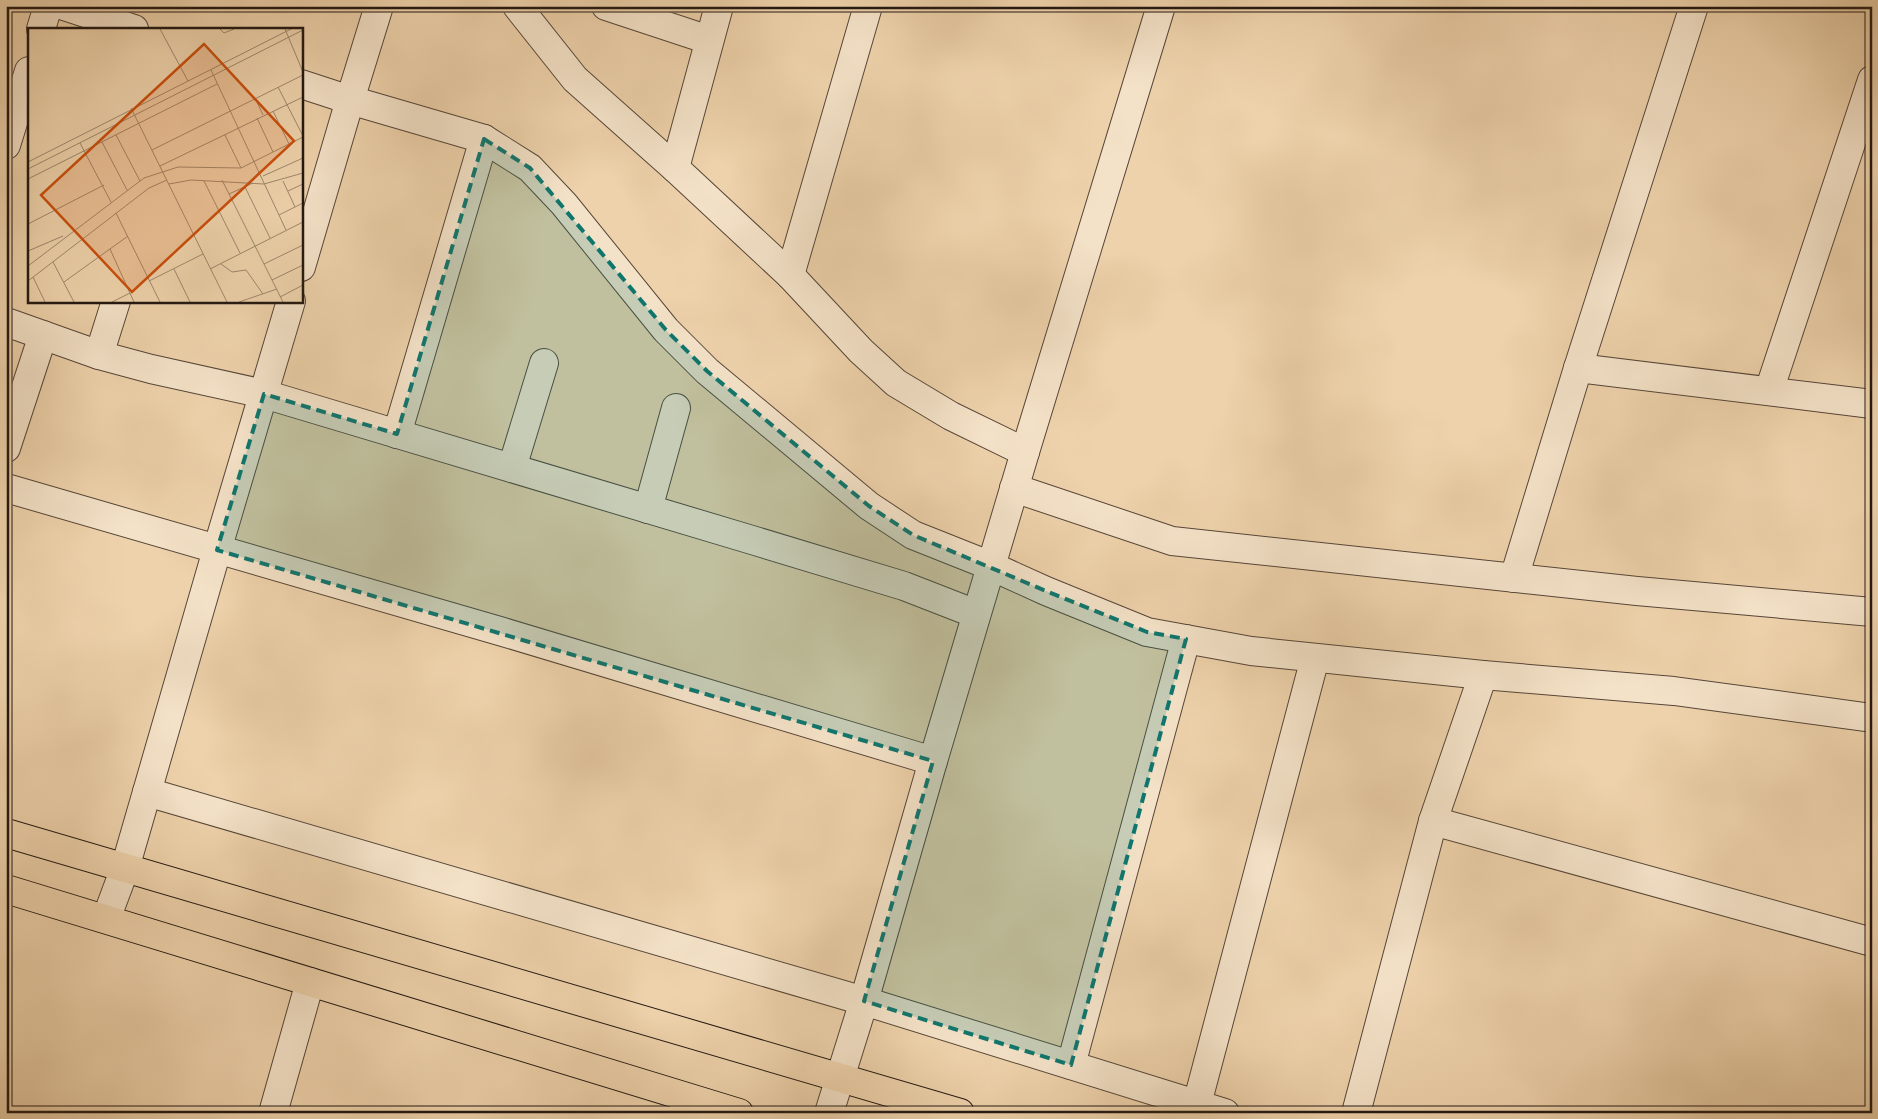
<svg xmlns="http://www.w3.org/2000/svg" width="1878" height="1119" font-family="'Libre Bodoni',serif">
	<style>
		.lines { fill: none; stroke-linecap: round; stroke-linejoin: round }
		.minor-casing { stroke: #564638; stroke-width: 30 }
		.tertiary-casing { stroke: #564638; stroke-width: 30 }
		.primary-casing { stroke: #231812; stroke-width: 30 }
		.minor { stroke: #f4e2c8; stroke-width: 28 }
		.tertiary { stroke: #f4e2c8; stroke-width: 28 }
		.primary { stroke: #eed2ab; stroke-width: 28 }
		.marked { fill: #0f766e; fill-opacity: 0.2; stroke: #0f766e; stroke-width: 4; stroke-dasharray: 10 6; stroke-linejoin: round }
		.inset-road { fill: none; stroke: #9d886e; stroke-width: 1 }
		.view { fill: #ca4f0d; fill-opacity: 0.15; stroke: #ca4f0d; stroke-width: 2.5 }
		.inset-edge { fill: none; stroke: #231812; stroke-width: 2.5 }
	</style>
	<rect width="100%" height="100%" fill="#eed2ab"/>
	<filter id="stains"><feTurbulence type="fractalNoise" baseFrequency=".004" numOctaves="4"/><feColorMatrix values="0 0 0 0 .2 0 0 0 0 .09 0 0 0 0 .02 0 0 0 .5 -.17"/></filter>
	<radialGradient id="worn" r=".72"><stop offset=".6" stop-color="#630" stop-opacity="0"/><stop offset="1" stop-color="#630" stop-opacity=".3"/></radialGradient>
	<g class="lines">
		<g class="minor-casing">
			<g id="minor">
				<polyline points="64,6 134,29"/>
				<polyline points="517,6 575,79 675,168 790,275 861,351 896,383 951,416 1025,452"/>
				<polyline points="606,6 709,40"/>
				<polyline points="41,29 48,6"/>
				<polyline points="301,84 350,100 484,139 530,168 564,204 666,330 707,371 869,506 913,535 991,566 1046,591 1147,632 1251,651 1483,675 1674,691 1872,718"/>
				<polyline points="6,145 29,71"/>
				<polyline points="675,168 719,6"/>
				<polyline points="301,267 350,100 379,6"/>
				<polyline points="790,275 868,6"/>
				<polyline points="6,322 99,355 151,369 264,394 752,540 904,586 976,614"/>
				<polyline points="99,355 116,301"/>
				<polyline points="1578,368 1872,404"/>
				<polyline points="1769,391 1872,80"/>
				<polyline points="397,434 484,139"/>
				<polyline points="6,448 43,335"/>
				<polyline points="512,468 544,363"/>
				<polyline points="6,488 503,632 933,761"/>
				<polyline points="1014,488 1172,541 1637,591 1872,612"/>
				<polyline points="648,509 676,408"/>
				<polyline points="1514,578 1578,368 1694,6"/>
				<polyline points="147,792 864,1001 1225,1113"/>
				<polyline points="1433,821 1872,942"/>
				<polyline points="106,919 125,868 217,550 291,301"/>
				<polyline points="1071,1065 1186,639"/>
				<polyline points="1197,1104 1315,658"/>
				<polyline points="273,1113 310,982"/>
				<polyline points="1356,1113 1433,821 1483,675"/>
			</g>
		</g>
		<g class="tertiary-casing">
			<polyline id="tertiary" points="829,1113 864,1001 933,761 1025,452 1161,6"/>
		</g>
		<g class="primary-casing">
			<g id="primary">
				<polyline points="6,833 960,1113"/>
				<polyline points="6,889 739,1113"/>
			</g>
		</g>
		<use href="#minor" class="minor"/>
		<use href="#tertiary" class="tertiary"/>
		<use href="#primary" class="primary"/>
	</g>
	<path class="marked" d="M484 139 530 168 666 330 707 371 869 506 913 535 1046 591 1147 632 1186 639 1071 1065 864 1001 933 761 217 550 264 394 397 434Z"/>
	<g transform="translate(28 28)">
		<rect width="275" height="275" fill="#eed2ab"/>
		<path class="inset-road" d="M132 1 160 53M192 1 196 5 206 1M257 1 275 44M183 42 258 202M250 59 275 108M227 70 235 87M103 80 199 274M245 83 261 116M229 90 245 124M88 107 112 153M197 107 213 140M74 114 99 162M52 115 83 174M124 122 275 47M0 134 263 1M132 138 275 69M0 141 275 2M235 148 275 130M0 151 189 56M194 152 255 274M176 153 212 225M255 153 267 179M141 156 163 152 236 156 275 145M217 159 242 210M260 163 275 156M201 166 225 155M88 185 132 274M251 187 275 175M0 196 76 157M82 221 106 274M0 223 35 208M25 234 46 274M193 236 204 244 218 242 235 266M236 236 275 217M0 238 116 150 150 139 213 140 275 109M146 241 162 274M182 241 275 194M5 249 17 274M244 252 275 237M0 253 121 160 139 152M121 253 175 226M36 254 100 208M252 269 275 257M84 274 102 265M211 274 249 261"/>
		<path class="view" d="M176 16 266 113 104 264 13 167Z"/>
		<rect width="275" height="275" class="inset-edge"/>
	</g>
	<rect width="1878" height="1119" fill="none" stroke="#eed2ab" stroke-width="25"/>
	<rect x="8" y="8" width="1863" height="1104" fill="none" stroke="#231812" stroke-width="2.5"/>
	<rect x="12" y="12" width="1853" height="1094" fill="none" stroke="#231812"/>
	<rect width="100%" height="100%" filter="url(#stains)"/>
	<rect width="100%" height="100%" fill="url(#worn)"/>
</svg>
